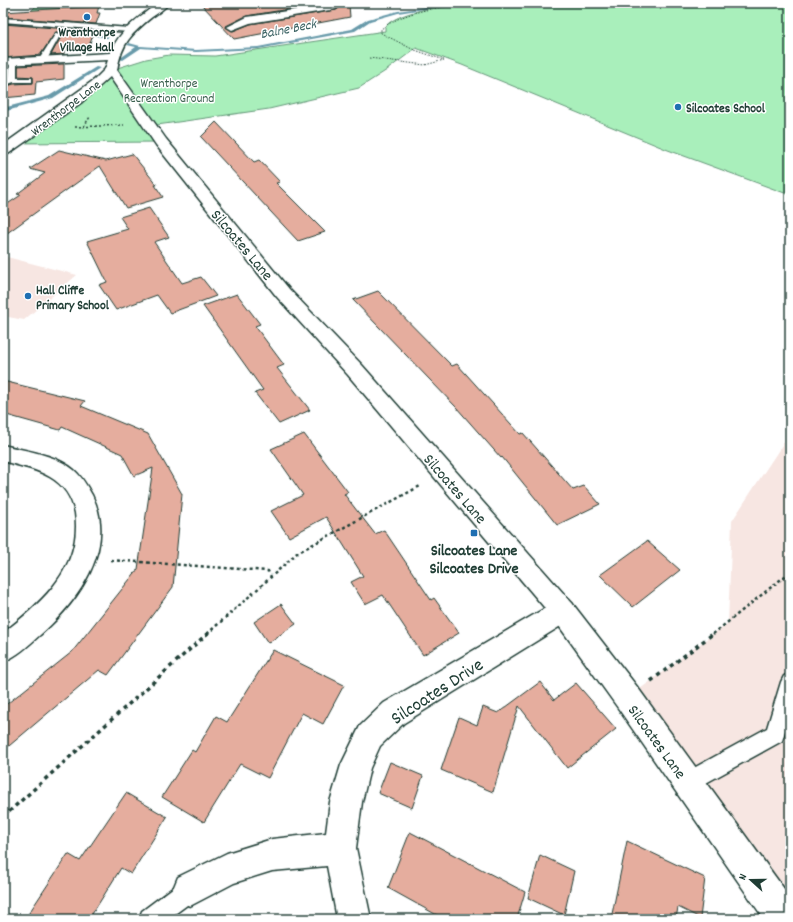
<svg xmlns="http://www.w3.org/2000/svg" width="793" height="922" font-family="Dekko,sans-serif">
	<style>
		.built { fill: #f7e6e2 }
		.green { fill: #a9efbb; stroke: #649678 }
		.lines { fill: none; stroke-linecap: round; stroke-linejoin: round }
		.stream { fill: #679aaa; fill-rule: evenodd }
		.building { fill: #e5ad9e; stroke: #1f3d34 }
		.lane-casing { stroke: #1f3d34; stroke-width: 3 }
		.street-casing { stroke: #1f3d34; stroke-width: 3 }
		.secondary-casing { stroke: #1f3d34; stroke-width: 3 }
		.path-far3 { stroke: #1f3d34; stroke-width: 1; stroke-dasharray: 1.5 1.5; stroke-linecap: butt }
		.path-far2 { stroke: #1f3d34; stroke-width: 1.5; stroke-dasharray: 2 2; stroke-linecap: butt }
		.path-far1 { stroke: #1f3d34; stroke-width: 2.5; stroke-dasharray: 3 3; stroke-linecap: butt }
		.path { stroke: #1f3d34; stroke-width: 3.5; stroke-dasharray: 4 4; stroke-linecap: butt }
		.lane { fill: #fff; fill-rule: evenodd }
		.street { fill: #fff; fill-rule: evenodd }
		.secondary { fill: #fff; fill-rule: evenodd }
		.poi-dot { fill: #1f6fb2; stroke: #fff; stroke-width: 1.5 }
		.labels { text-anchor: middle; stroke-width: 3; stroke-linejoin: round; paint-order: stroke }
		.far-poi-label { font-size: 13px; font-weight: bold; fill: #1f3d34; stroke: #fff; text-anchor: start }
		.far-park-label { font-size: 13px; fill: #3b614f; stroke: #fff }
		.far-street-label { font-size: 13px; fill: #1f3d34; stroke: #fff }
		.far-water-label { font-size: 14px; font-style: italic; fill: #3d6465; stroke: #fff }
		.street-label { font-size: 16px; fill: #1f3d34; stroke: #fff }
		.poi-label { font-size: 16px; font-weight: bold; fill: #1f3d34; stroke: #fff }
		.near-street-label { font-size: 19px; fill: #1f3d34; stroke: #fff }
	</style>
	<rect width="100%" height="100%" fill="#fff"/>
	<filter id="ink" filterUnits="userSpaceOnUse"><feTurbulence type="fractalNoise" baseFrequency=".025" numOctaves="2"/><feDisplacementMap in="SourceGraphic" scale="8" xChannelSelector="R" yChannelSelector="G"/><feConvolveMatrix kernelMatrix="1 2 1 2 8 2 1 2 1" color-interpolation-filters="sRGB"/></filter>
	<g filter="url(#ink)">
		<g class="built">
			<polygon points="3,256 77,275 24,320 3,316"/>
			<polygon points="790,433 790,919 628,698 728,623 732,521"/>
		</g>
		<g class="green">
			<polygon points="39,3 77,3 69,12 65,25 27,20 32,15 30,12"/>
			<path d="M459 3H790V195L668 150 462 65 416 48 387 70 359 88 269 109 150 126 161 142 15 143 111 70 146 59 169 55 215 56 385 31V27C396 12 441 6 459 3Z"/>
		</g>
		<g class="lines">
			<g class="stream">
				<polygon points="451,3 461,3 398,13 370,21 355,31 258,49 196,52 141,48 123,60 119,59 136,47 127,45 129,43 140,46 196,50 258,47 352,29 368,19 398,11"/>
				<polygon points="3,22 49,27 51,28 49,29 3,24"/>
				<polygon points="82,31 107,36 109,37 107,38 80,33"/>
				<polygon points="96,67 100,68 53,98 3,112 3,108 49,96"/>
			</g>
		</g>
		<g class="building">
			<polygon points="202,5 314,5 246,16 226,26 233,31 250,24 336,10 339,8 338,5 349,5 350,17 234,39"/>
			<polygon points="99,6 97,13 100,13 96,24 3,17 3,12"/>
			<polygon points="3,24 94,31 88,49 64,50 64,54 51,55 62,35 61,33 56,32 40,55 3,58"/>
			<polygon points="64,64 64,79 36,82 35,95 3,98 3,87 14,84 33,83 33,77 18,76 18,66"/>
			<polygon points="216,122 254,162 259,160 280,182 276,183 325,232 298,241 201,137"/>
			<polygon points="59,150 106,161 132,154 157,185 155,185 163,197 126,208 100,166 3,236 3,207 21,195 17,194 45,173 30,169"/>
			<polygon points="149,208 169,237 154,242 182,283 201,277 216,296 170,313 157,295 116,310 99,285 107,282 87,241 128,229 120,217"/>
			<polygon points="378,291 452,366 457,364 520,434 523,433 573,490 584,486 600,504 557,525 502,457 501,458 456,407 353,300"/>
			<polygon points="237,294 260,324 255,326 284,365 277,368 310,410 279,424 255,393 263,390 203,306"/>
			<polygon points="3,381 85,401 81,406 148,434 182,494 173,587 108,675 99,670 3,751 3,707 72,652 138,569 153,468 134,476 122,454 62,427 60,430 3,414"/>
			<polygon points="304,434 348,492 344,494 375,534 384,530 431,600 434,598 459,633 423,655 383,595 365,604 351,582 363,576 326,517 289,537 271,511 303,495 271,449"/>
			<polygon points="647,541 680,570 633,607 600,575"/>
			<polygon points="281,604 296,624 268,643 254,622"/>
			<polygon points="273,650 344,685 323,724 302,713 268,778 240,764 204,822 162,797 192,750 195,752 216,716 227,722"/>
			<polygon points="540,682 554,700 576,683 616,729 567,768 519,706 493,792 441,770 459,717 477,725 483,707 498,713"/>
			<polygon points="390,762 423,776 412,808 378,793"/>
			<polygon points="126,793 167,817 131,874 121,868 89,919 25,919 68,854 80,861"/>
			<polygon points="410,832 525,892 517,919 444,919 388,888"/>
			<polygon points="627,841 705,878 700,918 678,907 676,919 611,919"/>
			<polygon points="540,855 574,871 564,915 528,898"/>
		</g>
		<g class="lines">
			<g class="lane-casing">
				<g id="lane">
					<polygon points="3,18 129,28 132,30 129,32 3,22"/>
					<polygon points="56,33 61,34 45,63 39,63 38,61"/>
					<polygon points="10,60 17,62 17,78 32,78 32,82 14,82 3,86 3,81 9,79"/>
					<polygon points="790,673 790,714 782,741 695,789 688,792 681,789 678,782 681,775 767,728 781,682 784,676"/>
					<polygon points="190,878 198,881 201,889 198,897 168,919 139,919 142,911 182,881"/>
				</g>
			</g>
			<g class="street-casing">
				<g id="street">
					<polygon points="333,4 338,7 336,9 250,23 232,30 227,27 247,17"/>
					<path d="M3 445C26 451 55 454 74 470 82 477 87 486 92 495 118 547 78 602 40 635 28 646 17 656 3 662V633C42 603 83 567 75 513 72 498 64 485 50 477 36 468 18 466 3 461Z"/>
					<polygon points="563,599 572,603 576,611 572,619 404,723 380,746 370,768 362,802 356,848 371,919 337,919 327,866 272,871 234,883 190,906 178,901 173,889 178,877 227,853 272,839 326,833 330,802 341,765 360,726 384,703 554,603"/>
				</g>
			</g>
			<g class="secondary-casing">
				<path id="secondary" d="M158 3H169C164 9 158 13 152 17 131 34 122 43 117 70L166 139 289 289 362 365 572 603 638 688 790 897V919H764L618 708 554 619 348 375 277 297 156 145 110 77 82 102 8 154 3 155V145L94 80 105 69 108 60 3 65V59L110 53C120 30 138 18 158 3Z"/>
			</g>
			<g class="path-far3">
				<polyline points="44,3 76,4"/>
				<path d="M369 58 425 65 444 60 412 49 381 33V29C408 9 439 8 471 3"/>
			</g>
			<g class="path-far2">
				<polyline points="84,126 90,117"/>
				<polyline points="75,127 124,125"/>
			</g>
			<g class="path-far1">
				<polyline points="111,560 268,571 271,577 297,553 422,485"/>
				<polyline points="207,634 271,577"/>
				<polyline points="713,634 790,572"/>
			</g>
			<g class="path">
				<polyline points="651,681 714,633"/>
				<polyline points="3,817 208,633"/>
			</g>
			<use href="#lane" class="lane"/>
			<use href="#street" class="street"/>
			<use href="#secondary" class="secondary"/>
		</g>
	</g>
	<g class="poi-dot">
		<circle cx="87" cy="17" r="4"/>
		<circle cx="678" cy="107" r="4"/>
		<circle cx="28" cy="296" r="4"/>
		<rect x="470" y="529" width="8" height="8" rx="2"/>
	</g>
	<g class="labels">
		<g class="far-poi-label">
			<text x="87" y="36" text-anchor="middle">Wrenthorpe<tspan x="87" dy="15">Village Hall</tspan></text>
			<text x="686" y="112">Silcoates School</text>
			<text x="36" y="294">Hall Cliffe<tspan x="36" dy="15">Primary School</tspan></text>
		</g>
		<g class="far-park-label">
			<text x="169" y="87">Wrenthorpe<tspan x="169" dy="15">Recreation Ground</tspan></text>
		</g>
		<g class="far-street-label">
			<text transform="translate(65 107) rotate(-37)" y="5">Wrenthorpe Lane</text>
		</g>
		<g class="far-water-label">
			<text transform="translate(288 28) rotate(-11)" y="5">Balne Beck</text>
		</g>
		<g class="street-label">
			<text transform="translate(243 244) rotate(50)" y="6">Silcoates Lane</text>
			<text transform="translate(456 488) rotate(49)" y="6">Silcoates Lane</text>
			<text transform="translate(658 741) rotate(54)" y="6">Silcoates Lane</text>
		</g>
		<g class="poi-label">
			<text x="474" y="555">Silcoates Lane<tspan x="474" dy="18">Silcoates Drive</tspan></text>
		</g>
		<g class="near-street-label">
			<text transform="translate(436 690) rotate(-33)" y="7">Silcoates Drive</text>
		</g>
	</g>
	<rect width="793" height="922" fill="none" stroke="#fff" stroke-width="16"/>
	<rect x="8" y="8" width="777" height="906" fill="none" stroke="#1f3d34" stroke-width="1.5" filter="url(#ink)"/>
	<g transform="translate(751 880) rotate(291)" stroke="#ffffff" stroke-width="3" paint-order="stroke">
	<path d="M0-3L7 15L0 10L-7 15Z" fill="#1f3d34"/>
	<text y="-6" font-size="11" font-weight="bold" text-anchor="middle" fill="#1f3d34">N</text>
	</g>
</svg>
